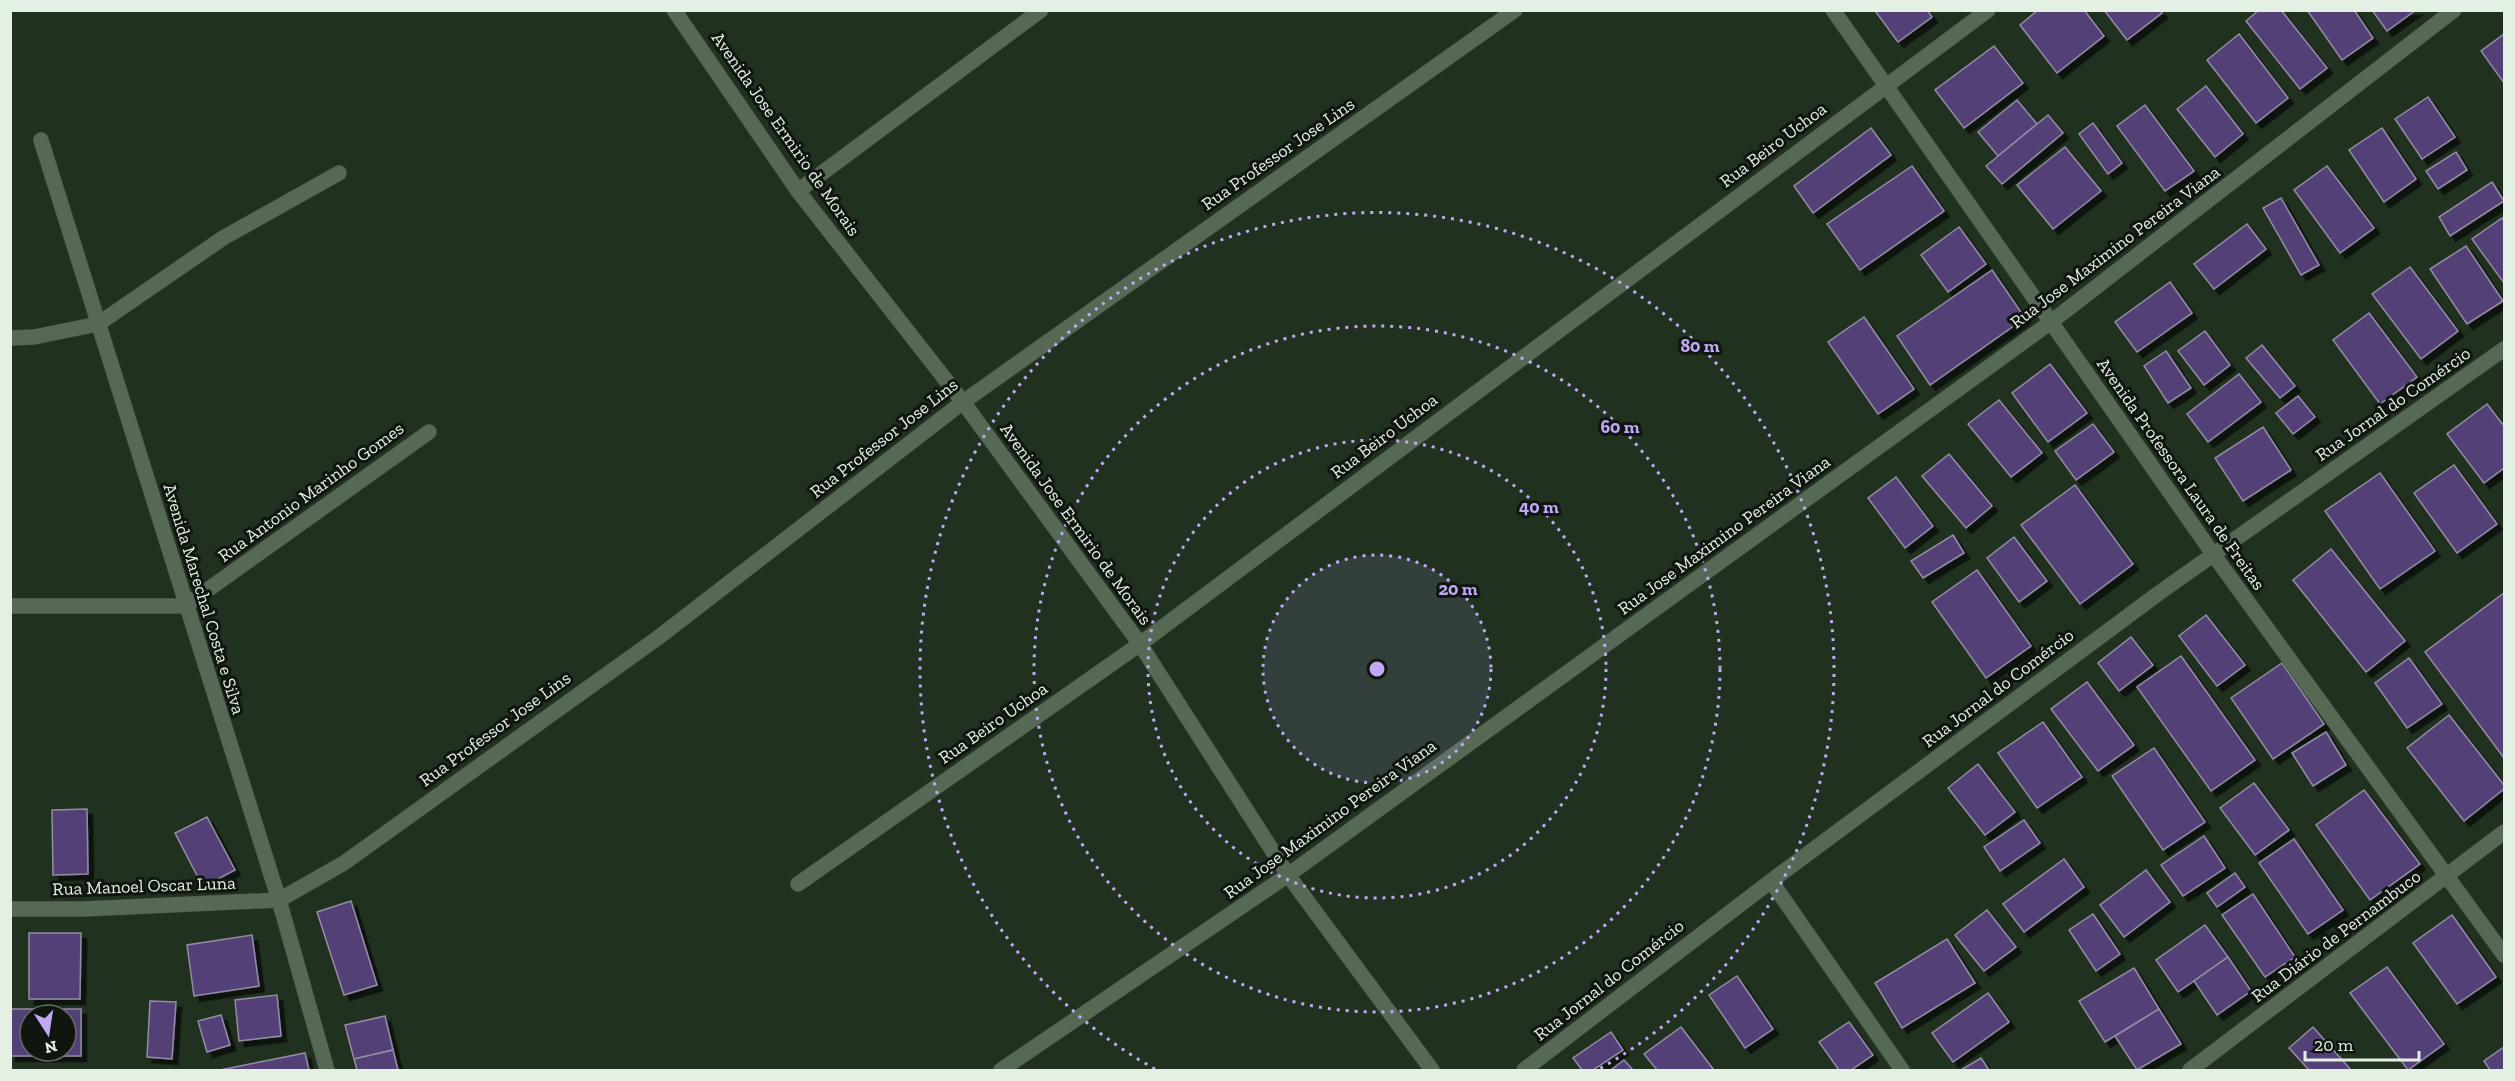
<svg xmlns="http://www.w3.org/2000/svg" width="2515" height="1081" font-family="'Zilla Slab',serif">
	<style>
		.building { fill: #534077; stroke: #938ca4; stroke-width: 1.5; fill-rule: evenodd; filter: url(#shadow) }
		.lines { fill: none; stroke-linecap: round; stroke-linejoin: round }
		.minor-casing { stroke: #3c4c3c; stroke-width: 16 }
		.minor { stroke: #556955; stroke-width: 15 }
		.ring { fill: none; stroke: #c0a8f4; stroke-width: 3; stroke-dasharray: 3 6 }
		.labels { text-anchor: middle; stroke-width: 6; stroke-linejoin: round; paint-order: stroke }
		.street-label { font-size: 18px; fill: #e5f0e5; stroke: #0f160f }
		.centre { fill: #c0a8f4; stroke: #0f160f; stroke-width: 3 }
		.ring-label { font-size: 18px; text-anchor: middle; font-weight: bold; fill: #c0a8f4; stroke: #0f160f; stroke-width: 6; stroke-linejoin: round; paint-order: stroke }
	</style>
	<defs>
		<filter id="shadow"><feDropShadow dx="5.5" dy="5.5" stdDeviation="0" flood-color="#0009"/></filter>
	</defs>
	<rect width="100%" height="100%" fill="#203120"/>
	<g class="building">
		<polygon points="1878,10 1927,10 1932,17 1898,42 1876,12"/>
		<polygon points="2038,10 2084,10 2104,36 2057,73 2020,25"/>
		<polygon points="2104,10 2160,10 2162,13 2127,40"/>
		<polygon points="2259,10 2281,10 2327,68 2300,89 2246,21"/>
		<polygon points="2307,10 2354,10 2373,38 2342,60"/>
		<polygon points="2372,10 2416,10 2387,31"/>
		<polygon points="2239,34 2288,98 2256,123 2207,60"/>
		<polygon points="2504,34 2504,83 2481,51"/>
		<polygon points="1994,46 2023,83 1964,128 1935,90"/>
		<polygon points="2206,86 2243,134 2215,157 2177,109"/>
		<polygon points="2428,97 2455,137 2422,159 2395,119"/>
		<polygon points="2017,100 2037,124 1998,156 1978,132"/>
		<polygon points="2145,105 2194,171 2165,191 2117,126"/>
		<polygon points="2048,115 2063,133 2002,184 1986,166"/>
		<polygon points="2093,123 2122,163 2108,174 2079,134"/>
		<polygon points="1871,128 1891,155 1813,213 1794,186"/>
		<polygon points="2382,128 2416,179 2384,202 2349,150"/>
		<polygon points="2065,147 2101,191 2053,229 2017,185"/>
		<polygon points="2456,152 2467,170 2438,189 2426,171"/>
		<polygon points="1912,166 1944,211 1860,270 1827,224"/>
		<polygon points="2327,166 2374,228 2340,253 2294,190"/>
		<polygon points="2492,182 2504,201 2450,236 2439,217"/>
		<polygon points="2281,198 2319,265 2301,275 2263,208"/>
		<polygon points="2502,218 2504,221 2504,283 2472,239"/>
		<polygon points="2247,224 2266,249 2214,289 2194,264"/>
		<polygon points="1959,227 1986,264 1948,292 1921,255"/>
		<polygon points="2466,246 2503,301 2467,324 2430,269"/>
		<polygon points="2410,267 2458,331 2421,359 2372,294"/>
		<polygon points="1992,270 2025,318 1930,385 1897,336"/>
		<polygon points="2170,282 2192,313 2137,352 2115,322"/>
		<polygon points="2369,313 2417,377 2380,404 2333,340"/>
		<polygon points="1864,317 1914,389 1878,414 1828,342"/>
		<polygon points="2205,331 2230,365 2204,385 2178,351"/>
		<polygon points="2262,345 2295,386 2280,398 2246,358"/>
		<polygon points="2166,351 2191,388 2168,403 2144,366"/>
		<polygon points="2050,364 2087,413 2048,442 2012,393"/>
		<polygon points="2239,374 2261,402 2208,442 2187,414"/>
		<polygon points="2298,396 2315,417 2293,434 2276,413"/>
		<polygon points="1999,400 2042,453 2011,477 1968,424"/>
		<polygon points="2487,404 2504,426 2504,468 2484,483 2447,434"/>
		<polygon points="2093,424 2114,452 2076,480 2055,451"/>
		<polygon points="2263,427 2291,470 2243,501 2215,458"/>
		<polygon points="1949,454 1992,506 1966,528 1922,476"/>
		<polygon points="2454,465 2497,524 2457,553 2414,493"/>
		<polygon points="2380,473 2435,551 2380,589 2325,511"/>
		<polygon points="1896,477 1933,526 1905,548 1868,498"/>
		<polygon points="2075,485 2133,564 2080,604 2021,525"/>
		<polygon points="1953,535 1964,553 1923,578 1911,561"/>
		<polygon points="2014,537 2047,581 2019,602 1987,558"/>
		<polygon points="2331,549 2405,641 2366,672 2293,580"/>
		<polygon points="1977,570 2031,646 1986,678 1932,602"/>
		<polygon points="2504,593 2504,758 2425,652"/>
		<polygon points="2206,615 2245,665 2217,686 2179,636"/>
		<polygon points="2131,637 2153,665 2119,691 2098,663"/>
		<polygon points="2181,656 2255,760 2211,791 2137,687"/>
		<polygon points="2409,658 2442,704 2407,728 2375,683"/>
		<polygon points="2282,663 2324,724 2273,759 2231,698"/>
		<polygon points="2087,682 2134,745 2098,771 2051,709"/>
		<polygon points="2449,715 2504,785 2504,789 2464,821 2407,748"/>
		<polygon points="2043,722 2082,777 2037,808 1998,753"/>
		<polygon points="2326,732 2346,765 2313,786 2292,753"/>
		<polygon points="2154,748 2205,822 2163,850 2112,776"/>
		<polygon points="1978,764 2015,812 1985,835 1948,788"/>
		<polygon points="2254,783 2289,830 2255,855 2220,808"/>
		<polygon points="2364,790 2420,864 2370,900 2316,825"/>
		<polygon points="87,809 88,874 53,875 52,810"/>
		<polygon points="207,817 235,870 203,887 175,833"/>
		<polygon points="2024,820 2040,843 2000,871 1984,847"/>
		<polygon points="2204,836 2225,868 2183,896 2161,865"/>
		<polygon points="2294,839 2343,910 2308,934 2259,863"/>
		<polygon points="2064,859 2084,887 2024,932 2003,904"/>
		<polygon points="2146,870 2170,902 2124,937 2100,905"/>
		<polygon points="2235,873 2245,887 2217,907 2207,893"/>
		<polygon points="2253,894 2295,957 2265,977 2222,915"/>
		<polygon points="351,901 377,985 344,995 317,912"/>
		<polygon points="1987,910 2016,947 1984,971 1955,935"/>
		<polygon points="2093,914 2120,954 2096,971 2069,930"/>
		<polygon points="2452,915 2496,977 2457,1004 2413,943"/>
		<polygon points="2205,925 2228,957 2178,992 2156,960"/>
		<polygon points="29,933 81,933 80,999 29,999"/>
		<polygon points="252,935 259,986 194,996 187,945"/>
		<polygon points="1947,939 1975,983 1902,1028 1875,983"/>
		<polygon points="2228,957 2251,991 2217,1015 2194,981"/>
		<polygon points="2387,967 2444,1044 2408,1070 2350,993"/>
		<polygon points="2134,968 2159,1009 2105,1042 2079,1001"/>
		<polygon points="1737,976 1773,1029 1745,1048 1709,995"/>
		<polygon points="1988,993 2009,1022 1953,1062 1932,1033"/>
		<polygon points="277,995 281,1036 239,1041 235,1000"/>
		<polygon points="150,1001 176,1002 172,1059 147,1057"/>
		<path d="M10 1009H81V1056H10ZM30 1015H66V1051H30Z"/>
		<polygon points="2159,1009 2181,1044 2137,1070 2115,1036"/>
		<polygon points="221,1015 230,1045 207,1052 198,1021"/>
		<polygon points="385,1016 393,1050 354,1059 345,1025"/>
		<polygon points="1849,1022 1873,1055 1851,1070 1839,1070 1819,1042"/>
		<polygon points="1681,1027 1714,1070 1657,1070 1644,1054"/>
		<polygon points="2313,1027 2351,1070 2309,1070 2289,1048"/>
		<polygon points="1611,1032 1623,1050 1593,1070 1582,1070 1573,1058"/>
		<polygon points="2504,1047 2504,1070 2490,1070 2484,1061"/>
		<polygon points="393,1050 398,1070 357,1070 354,1059"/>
		<polygon points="305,1053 309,1070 220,1070"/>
		<polygon points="1981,1058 1989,1070 1961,1070"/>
		<polygon points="1624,1060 1633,1070 1611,1070"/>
	</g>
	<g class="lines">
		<g class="minor-casing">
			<g id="minor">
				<polyline points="674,10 798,191 963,402 1140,644 1288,875 1432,1070"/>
				<polyline points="1833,10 2213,554 2504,955"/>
				<polyline points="41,140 279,900 327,1070"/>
				<polyline points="798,191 1041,10"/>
				<polyline points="10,338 34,337 98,324 223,238 339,173"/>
				<polyline points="10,606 185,606 429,432"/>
				<polyline points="1771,881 1902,1070"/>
				<polyline points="798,884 1140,644 1988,10"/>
				<polyline points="10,909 84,909 279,900 344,863 659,637 963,402 1515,10"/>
				<polyline points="1001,1070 1288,875 2051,322 2454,10"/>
				<polyline points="1524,1070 1771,881 2159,593 2504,349"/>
				<polyline points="2190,1070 2504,832"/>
			</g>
		</g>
		<use href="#minor" class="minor"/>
	</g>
	<circle cx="1377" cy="669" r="114" fill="#c0a8f4" fill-opacity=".12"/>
	<g class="ring">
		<circle cx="1377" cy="669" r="114"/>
		<circle cx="1377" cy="669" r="229"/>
		<circle cx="1377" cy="669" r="343"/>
		<path d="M1155 1069A457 457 0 1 1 1599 1069"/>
	</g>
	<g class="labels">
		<g class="street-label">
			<text transform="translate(786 134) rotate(55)" y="6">Avenida Jose Ermirio de Morais</text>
			<text transform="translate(1773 145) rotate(-37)" y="6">Rua Beiro Uchoa</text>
			<text transform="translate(1278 154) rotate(-35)" y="6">Rua Professor Jose Lins</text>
			<text transform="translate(2115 247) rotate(-37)" y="6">Rua Jose Maximino Pereira Viana</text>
			<text transform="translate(2393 404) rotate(-35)" y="6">Rua Jornal do Comércio</text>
			<text transform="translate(1384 436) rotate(-37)" y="6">Rua Beiro Uchoa</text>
			<text transform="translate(884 438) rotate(-38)" y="6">Rua Professor Jose Lins</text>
			<text transform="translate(2181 474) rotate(55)" y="6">Avenida Professora Laura de Freitas</text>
			<text transform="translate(311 492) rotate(-36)" y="6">Rua Antonio Marinho Gomes</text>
			<text transform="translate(1076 524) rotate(54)" y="6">Avenida Jose Ermirio de Morais</text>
			<text transform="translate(1724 535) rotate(-36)" y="6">Rua Jose Maximino Pereira Viana</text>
			<text transform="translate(204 599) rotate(73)" y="6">Avenida Marechal Costa e Silva</text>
			<text transform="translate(1998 688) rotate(-37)" y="6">Rua Jornal do Comércio</text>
			<text transform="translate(993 723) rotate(-35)" y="6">Rua Beiro Uchoa</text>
			<text transform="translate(495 729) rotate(-36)" y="6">Rua Professor Jose Lins</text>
			<text transform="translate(1330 819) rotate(-36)" y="6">Rua Jose Maximino Pereira Viana</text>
			<text transform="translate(144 886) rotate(-2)" y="6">Rua Manoel Oscar Luna</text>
			<text transform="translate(2336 936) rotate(-37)" y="6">Rua Diário de Pernambuco</text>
			<text transform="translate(1609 980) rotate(-38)" y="6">Rua Jornal do Comércio</text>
		</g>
	</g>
	<circle cx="1377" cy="669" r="9" class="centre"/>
	<g class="ring-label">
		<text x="1700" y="352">80 m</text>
		<text x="1620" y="433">60 m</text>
		<text x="1539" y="513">40 m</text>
		<text x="1458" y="595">20 m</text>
	</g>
	<rect width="2515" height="1081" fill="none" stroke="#e5f0e5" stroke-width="24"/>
	<g transform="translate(48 1033) rotate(168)"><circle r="28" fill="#0f160f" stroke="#656d65" stroke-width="1.5"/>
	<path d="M0-4.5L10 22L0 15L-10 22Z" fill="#c0a8f4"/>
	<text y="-9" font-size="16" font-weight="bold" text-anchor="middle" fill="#e5f0e5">N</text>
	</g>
	<path d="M2305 1051v9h114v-9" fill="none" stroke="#e5f0e5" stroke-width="3"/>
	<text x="2314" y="1051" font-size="18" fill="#e5f0e5" stroke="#0f160f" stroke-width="4.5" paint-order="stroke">20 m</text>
</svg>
